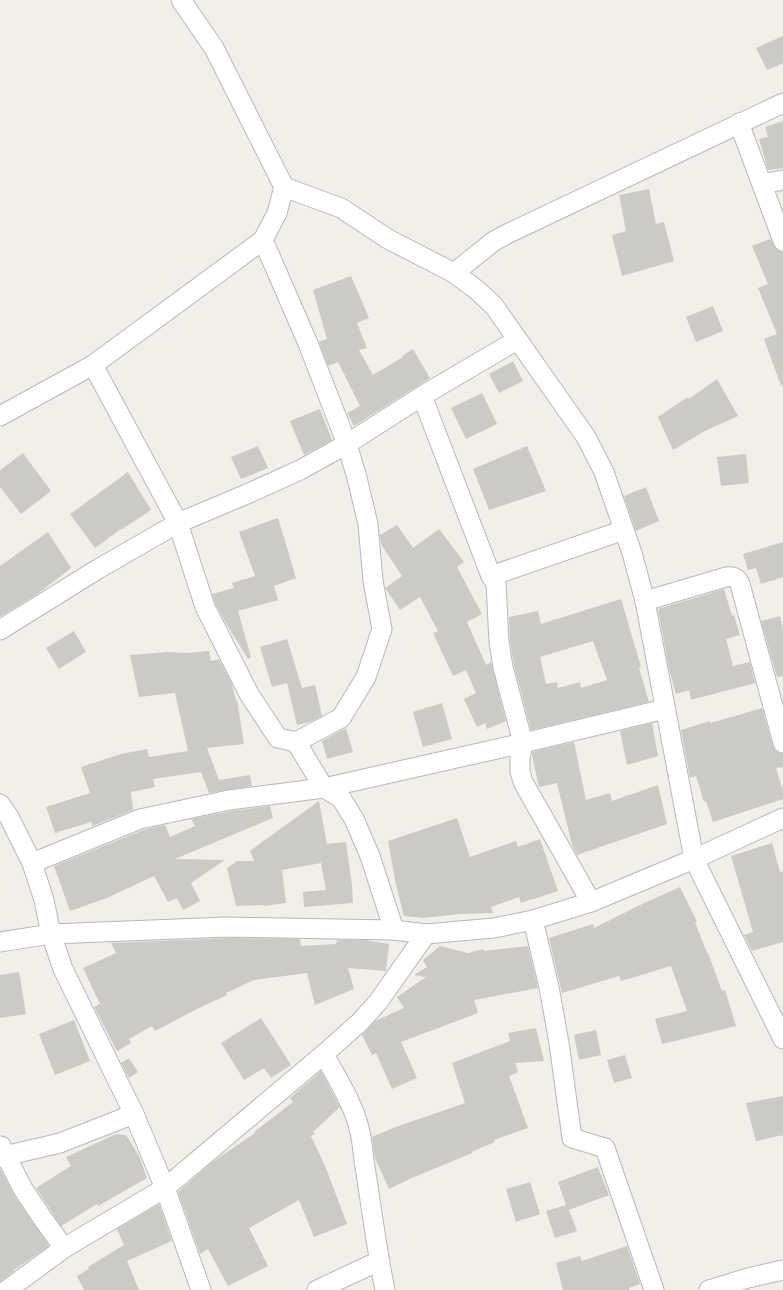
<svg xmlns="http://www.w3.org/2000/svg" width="783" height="1290" font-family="Arial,sans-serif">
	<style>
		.building { fill: #cccac5; fill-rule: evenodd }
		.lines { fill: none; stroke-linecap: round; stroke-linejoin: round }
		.minor-casing { stroke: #b5b8bc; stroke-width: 21 }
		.minor { stroke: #fff; stroke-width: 19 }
	</style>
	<rect width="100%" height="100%" fill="#f1efe8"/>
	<g class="building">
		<polygon points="783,36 783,63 767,70 756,48"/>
		<polygon points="783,121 783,168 768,170 759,139 768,137 765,127"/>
		<polygon points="649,189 656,224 664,222 674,261 622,276 612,235 626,231 619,195"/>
		<polygon points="770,239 776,249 783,252 783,386 781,386 764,339 777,334 758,288 768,284 752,246"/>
		<polygon points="351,276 369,318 357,323 367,348 359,350 373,375 403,357 402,356 413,349 430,378 354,426 347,413 360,406 338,362 328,366 319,342 327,339 313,290"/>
		<polygon points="713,306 723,331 696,342 686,317"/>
		<polygon points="513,361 523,381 499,393 489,374"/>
		<polygon points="717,379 738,416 703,432 673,450 658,417 688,397 689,399"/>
		<polygon points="482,393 497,424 466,439 451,408"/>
		<polygon points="320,409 332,440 304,455 290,421"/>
		<polygon points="258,446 268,468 241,479 231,457"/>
		<polygon points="527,446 546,491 489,510 473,469"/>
		<polygon points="23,453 51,491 21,514 0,487 0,470"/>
		<polygon points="746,454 749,483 721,486 717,457"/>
		<polygon points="128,472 151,510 121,530 121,529 95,548 70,514"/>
		<polygon points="646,487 659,521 636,531 624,496"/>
		<polygon points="278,518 296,578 274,586 278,600 238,611 251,657 248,659 227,625 215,603 212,594 234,588 232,583 255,576 239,532"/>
		<polygon points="397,525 413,548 439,529 464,562 457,567 482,614 467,622 486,665 491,662 506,721 487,729 485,723 477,727 464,699 476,693 466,670 453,676 433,633 438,631 420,597 400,610 386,589 385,588 402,576 381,544 380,535"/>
		<polygon points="48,532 71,568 36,595 0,617 0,566"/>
		<polygon points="783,542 783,577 761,584 756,568 748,570 743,554"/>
		<polygon points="724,589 732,616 734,615 740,635 726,639 733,666 750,662 755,683 691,700 689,690 676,694 669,669 658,609"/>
		<path d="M621 599 641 667 639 668 649 702 531 730 514 665 510 641 509 617 538 611 541 624ZM593 641 607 680 581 688 580 682 558 688 557 682 546 684 540 657Z"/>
		<polygon points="780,616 783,630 783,676 777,677 761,621"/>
		<polygon points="74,631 86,652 59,669 46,648"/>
		<polygon points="287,639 302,688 315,685 322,716 310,722 297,725 287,683 272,687 260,647"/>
		<polygon points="209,651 211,661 219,659 232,684 236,701 237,700 244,744 207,748 219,780 250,775 252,786 209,793 201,772 153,779 155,787 131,792 133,810 92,826 91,822 55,833 46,807 90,793 81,767 121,754 147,749 149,757 188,751 175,693 139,697 130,655 168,652 188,653"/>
		<polygon points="442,703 452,739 423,747 413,712"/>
		<polygon points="762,708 773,746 776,751 783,754 783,767 776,768 783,791 783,799 713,822 706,801 704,802 696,776 690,778 681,730 710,721 711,723"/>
		<polygon points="652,723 658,756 627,765 620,731"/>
		<polygon points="346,728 353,752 327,759 322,741"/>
		<polygon points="574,742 586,800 610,793 612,801 658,785 667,824 577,855 572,845 557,783 539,787 532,755 532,752"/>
		<polygon points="319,801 327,844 346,842 352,885 353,903 304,907 303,892 326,890 321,863 282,870 286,903 264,906 264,905 236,906 227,868 237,861 254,861 250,851"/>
		<polygon points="270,806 273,818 175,859 225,860 191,883 200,901 183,910 177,898 168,902 154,876 107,898 70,911 54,866 146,829 165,825 170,837 195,826 191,819 231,811"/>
		<polygon points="457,818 470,857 516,841 518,847 540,839 558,891 521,903 519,897 491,907 493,913 460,914 423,918 404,916 396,885 388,841"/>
		<polygon points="772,843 780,872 783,871 783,942 752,951 744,935 753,932 731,856"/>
		<polygon points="680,887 697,922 695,922 707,953 708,953 722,991 725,990 736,1026 662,1044 655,1019 687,1011 671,966 621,981 619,976 562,993 549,938 593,924 594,928 642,904"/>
		<polygon points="227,938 300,939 301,946 336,944 337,940 365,940 389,944 386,971 348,968 354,989 315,1005 307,973 254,980 226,993 227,995 197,1009 155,1031 152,1026 129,1039 131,1043 117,1051 94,1007 100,1004 83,968 116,953 111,943"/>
		<polygon points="440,946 468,953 483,949 484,951 528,946 538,988 474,1000 478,1013 401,1042 417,1078 392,1089 376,1053 372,1055 362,1035 375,1021 404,1008 397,997 426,977 414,975 427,967 423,960"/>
		<polygon points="19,972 26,1014 0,1018 0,975"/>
		<polygon points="261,1018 291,1065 271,1078 264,1068 244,1080 221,1043"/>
		<polygon points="74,1020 90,1061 55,1075 39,1034"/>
		<polygon points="536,1028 544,1061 515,1063 518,1072 509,1076 528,1128 494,1140 495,1142 471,1152 472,1153 412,1178 389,1189 375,1158 372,1137 393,1128 465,1103 452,1063 510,1041 508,1033"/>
		<polygon points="596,1030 601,1055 579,1060 574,1035"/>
		<polygon points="625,1055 632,1078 614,1083 607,1060"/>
		<polygon points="129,1058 138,1072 129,1078 121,1063"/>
		<polygon points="321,1071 340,1107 313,1132 315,1134 311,1136 326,1168 347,1224 314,1237 299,1200 249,1228 268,1266 228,1286 208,1249 200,1254 178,1192 211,1163 255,1133 254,1132 293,1102 290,1098"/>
		<polygon points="783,1096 783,1135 756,1141 746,1103"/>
		<polygon points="116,1134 126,1135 139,1156 147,1178 98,1206 97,1204 61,1226 36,1188 71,1166 66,1157"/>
		<polygon points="598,1167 609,1195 569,1210 577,1231 555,1238 546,1211 566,1205 558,1182"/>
		<polygon points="0,1168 14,1195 49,1246 14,1270 14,1271 0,1282"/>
		<polygon points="530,1182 540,1214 516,1222 506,1189"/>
		<polygon points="159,1204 172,1241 127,1261 139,1290 84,1290 77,1276 89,1269 88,1267 124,1245 117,1229"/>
		<polygon points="627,1246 640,1284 629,1288 629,1290 563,1290 556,1263 580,1256 582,1261"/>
	</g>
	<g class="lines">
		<g class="minor-casing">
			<g id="minor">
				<polyline points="739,123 783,241"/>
				<polyline points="762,184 783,180"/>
				<polyline points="284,187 341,208 388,239 454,273 494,241 507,234 783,103"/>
				<polyline points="454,273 477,290 494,306 586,437 604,472 632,553 645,601 694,859 783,1039"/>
				<polyline points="93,365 178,523 205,607 249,694 278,738 296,742 341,718 366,677 382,629 373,581 368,524 357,478 347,444 307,341 263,240 277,213 284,187 214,48 181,0"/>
				<polyline points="422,396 491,576 496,583 499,642 503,667 523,743 520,758 520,771 523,782 591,902"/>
				<polyline points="0,416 93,365 263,240"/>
				<polyline points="491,576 624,530"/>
				<path d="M645 601 726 577C733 576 737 577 740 584L783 743"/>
				<polyline points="0,630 98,569 178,523 247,494 300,470 347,444 422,396 517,340"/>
				<polyline points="296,742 324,788 341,798 354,819 370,856 394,930"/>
				<polyline points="0,804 9,817 32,863 44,900 51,934 63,969 134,1114 165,1188 201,1290"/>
				<polyline points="32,863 140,819 229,800 324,788 523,743 665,709"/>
				<polyline points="533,920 549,987 559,1043 572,1138 605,1148 654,1290"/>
				<polyline points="0,942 51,934 227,927 394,930 426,934 494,928 533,920 591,902 694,859 783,818"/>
				<path d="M324 1054C336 1077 353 1103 359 1128 363 1143 363 1158 366 1173 372 1212 377 1251 385 1290"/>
				<polyline points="1,1146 23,1189 43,1219 64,1248"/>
				<polyline points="0,1157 60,1143 134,1114"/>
				<polyline points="7,1290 64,1248 165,1188 324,1054 359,1023 378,1002 426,934"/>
				<polyline points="317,1290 379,1261"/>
				<polyline points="709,1290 748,1278 783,1270"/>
			</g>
		</g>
		<use href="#minor" class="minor"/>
	</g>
</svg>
